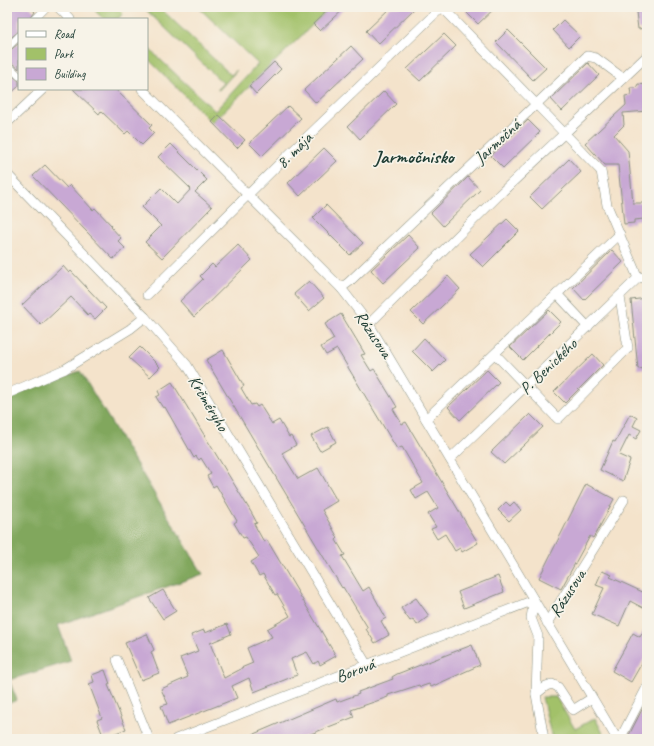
<svg xmlns="http://www.w3.org/2000/svg" width="654" height="746" font-family="Caveat,sans-serif">
	<style>
		.green { fill: #a2c169; stroke: #607f4e }
		.forest { fill: #81a75d; stroke: #507248 }
		.building { fill: #c8a8d4 }
		.lines { fill: none; stroke-linecap: round; stroke-linejoin: round }
		.pedestrian-casing { stroke: #8a9080; stroke-width: 8 }
		.minor-casing { stroke: #8a9080; stroke-width: 10 }
		.pedestrian { stroke: #fff; stroke-width: 7 }
		.minor { stroke: #fff; stroke-width: 9 }
		.labels { text-anchor: middle; stroke-width: 3.5; stroke-linejoin: round; paint-order: stroke }
		.street-label { font-size: 17px; fill: #1f3d34; stroke: #f7f3e8 }
		.quarter-label { font-size: 19px; font-weight: bold; fill: #1f3d34; stroke: #f7f3e8 }
	</style>
	<rect width="100%" height="100%" fill="#f7f3e8"/>
	<filter id="ink" filterUnits="userSpaceOnUse"><feTurbulence type="fractalNoise" baseFrequency=".025" numOctaves="2"/><feDisplacementMap in="SourceGraphic" scale="8" xChannelSelector="R" yChannelSelector="G"/><feConvolveMatrix kernelMatrix="1 2 1 2 8 2 1 2 1" color-interpolation-filters="sRGB"/></filter>
	<filter id="wash" filterUnits="userSpaceOnUse"><feTurbulence type="fractalNoise" baseFrequency=".012" numOctaves="4" result="noise"/><feDisplacementMap in="SourceGraphic" scale="16" xChannelSelector="R" yChannelSelector="G"/><feGaussianBlur stdDeviation="0.9" result="paint"/><feColorMatrix in="noise" values="0 0 0 0 0 0 0 0 0 0 0 0 0 0 0 0 0 1.4 0 .05"/><feComposite in="paint" operator="in"/></filter>
	<g filter="url(#wash)">
		<rect width="100%" height="100%" fill="#f4e3cb"/>
		<g class="green">
			<polygon points="99,7 117,7 123,13 118,19 104,19 95,11"/>
			<polygon points="143,7 159,7 231,75 237,70 219,90 217,89 223,83"/>
			<polygon points="198,7 266,7 272,12 277,7 331,7 212,123 147,58 147,47 215,111 258,64"/>
			<polygon points="542,697 556,697 575,729 595,718 606,739 552,739"/>
		</g>
		<polygon class="forest" points="80,371 203,574 58,625 71,661 9,680 17,700 7,704 7,397"/>
		<g id="blocks">
			<g class="building">
				<polygon points="7,7 30,7 35,12 30,19 19,19 19,31 7,41"/>
				<polygon points="331,7 346,7 320,31 313,24"/>
				<polygon points="391,7 416,7 378,44 366,31"/>
				<polygon points="471,7 496,7 478,24 466,12"/>
				<polygon points="647,10 647,28 638,29 636,12"/>
				<polygon points="563,20 580,36 569,47 553,30"/>
				<polygon points="508,30 546,68 533,80 496,42"/>
				<polygon points="444,34 456,46 420,81 407,69"/>
				<polygon points="19,43 19,69 7,59 7,53"/>
				<polygon points="351,46 363,59 316,103 304,90"/>
				<polygon points="274,62 281,69 256,94 249,86"/>
				<polygon points="588,63 599,75 562,111 551,99"/>
				<polygon points="7,71 19,81 19,86 7,97"/>
				<polygon points="638,84 647,85 647,111 623,113 624,125 614,135 628,151 633,203 644,203 644,219 634,220 634,223 624,224 618,165 605,165 585,143 626,105 625,96 631,95 630,88 636,88"/>
				<polygon points="73,89 115,89 152,125 149,128 154,133 142,145 128,131 125,134 101,111 99,114"/>
				<polygon points="384,91 396,104 360,139 348,126"/>
				<polygon points="288,106 301,118 262,156 249,143"/>
				<polygon points="219,115 245,140 237,148 212,122"/>
				<polygon points="528,120 540,132 503,168 491,156"/>
				<polygon points="171,144 207,180 195,192 212,207 162,258 145,242 161,226 142,207 161,188 177,204 191,189 158,157"/>
				<polygon points="324,148 337,161 300,196 288,183"/>
				<polygon points="569,159 581,172 542,209 530,197"/>
				<polygon points="45,165 67,188 70,185 93,210 95,208 112,226 111,227 121,238 118,241 125,248 113,259 33,176"/>
				<polygon points="468,177 480,190 443,226 431,213"/>
				<polygon points="326,205 363,243 350,255 313,218"/>
				<polygon points="507,219 519,231 483,267 470,254"/>
				<polygon points="408,235 420,248 383,283 371,270"/>
				<polygon points="238,245 252,260 194,317 180,301 203,279 200,276 212,264 215,267"/>
				<polygon points="612,250 623,262 584,300 573,288"/>
				<polygon points="63,266 69,273 71,271 106,308 95,319 89,314 88,315 71,297 41,325 22,305"/>
				<polygon points="448,276 460,289 423,324 411,312"/>
				<polygon points="309,281 324,298 309,311 294,294"/>
				<polygon points="647,298 647,368 638,369 631,300"/>
				<polygon points="549,310 561,322 523,360 510,347"/>
				<polygon points="341,314 365,354 361,355 371,371 374,369 397,407 393,409 402,424 406,422 478,543 462,552 460,548 455,551 445,534 437,539 431,529 436,527 428,514 438,508 428,492 416,499 411,490 423,483 402,447 397,449 337,349 326,355 321,347 334,339 325,324"/>
				<polygon points="424,338 445,360 433,372 412,351"/>
				<polygon points="140,347 160,367 150,377 129,358"/>
				<polygon points="223,350 244,386 241,388 251,405 255,404 257,407 260,405 272,424 279,420 289,437 291,436 296,445 282,453 298,479 318,468 337,501 322,510 338,538 336,540 345,555 342,556 363,591 369,587 386,618 381,621 389,635 375,643 366,629 368,628 343,587 342,588 206,360"/>
				<polygon points="593,354 603,365 565,403 554,392"/>
				<polygon points="487,370 499,382 460,420 448,407"/>
				<polygon points="172,382 251,512 257,523 254,524 264,542 267,540 336,656 320,665 318,661 314,664 307,652 291,659 297,675 254,692 249,678 232,686 237,698 168,725 161,706 168,704 161,689 188,677 180,658 198,651 191,635 204,630 205,633 227,624 231,634 210,643 224,678 241,669 241,668 253,663 247,648 272,637 267,629 290,616 277,594 275,595 263,574 259,576 251,562 259,557 246,537 243,538 234,523 237,521 216,485 213,487 207,476 211,474 201,458 199,460 196,456 194,458 165,407 163,408 156,397 160,395 158,391"/>
				<polygon points="530,414 543,427 504,464 491,452"/>
				<polygon points="630,414 637,418 633,426 641,430 636,439 629,435 619,455 630,460 623,481 600,470 613,441 615,442"/>
				<polygon points="328,427 336,442 320,451 311,436"/>
				<polygon points="586,484 614,499 600,526 593,538 590,536 561,589 539,578"/>
				<polygon points="506,502 510,506 514,502 521,510 509,521 498,510"/>
				<polygon points="602,571 612,575 610,577 647,594 647,610 630,601 619,626 592,614 604,588 596,585"/>
				<polygon points="498,576 504,592 464,608 458,592"/>
				<polygon points="163,590 176,611 163,619 149,598"/>
				<polygon points="416,598 429,616 417,625 413,619 410,621 401,608"/>
				<polygon points="647,625 647,654 631,682 612,671 633,633 640,637"/>
				<polygon points="147,634 154,650 151,652 159,673 141,680 125,643"/>
				<polygon points="472,645 480,665 431,687 429,684 420,687 419,685 388,695 388,697 351,710 354,717 298,739 242,739 336,699 337,702 359,694 358,692 393,679 392,677 397,674"/>
				<polygon points="105,670 110,684 108,685 126,729 104,738 97,720 102,718 89,684 94,682 92,675"/>
				<polygon points="647,700 647,739 635,739 629,735"/>
			</g>
		</g>
	</g>
	<g filter="url(#ink)">
		<use href="#blocks" fill-opacity="0" stroke="#8a9080" stroke-width="1"/>
		<g class="lines">
			<g class="pedestrian-casing">
				<g id="pedestrian">
					<polyline points="35,19 47,7"/>
					<polyline points="7,48 19,36"/>
					<polyline points="7,64 19,76"/>
				</g>
			</g>
			<g class="minor-casing">
				<g id="minor">
					<polyline points="58,7 70,19"/>
					<polyline points="142,89 341,288 369,324 617,739"/>
					<polyline points="7,123 43,89"/>
					<polyline points="7,174 145,317 187,365 367,665"/>
					<polyline points="341,288 349,282 587,56 596,58 623,78"/>
					<polyline points="557,294 588,327"/>
					<polyline points="147,295 281,162 442,7 601,171 607,205 638,278"/>
					<polyline points="369,324 503,191 647,56"/>
					<polyline points="495,354 558,419 628,348 620,297"/>
					<polyline points="7,394 65,369 130,329 145,317"/>
					<polyline points="426,419 620,234"/>
					<polyline points="450,459 638,278 647,277"/>
					<polyline points="547,623 624,500"/>
					<polyline points="117,660 149,739"/>
					<polyline points="176,739 534,600 531,618 538,636 536,694"/>
					<polyline points="544,739 536,694 546,686 552,684 558,687 573,710 592,698"/>
					<polyline points="620,739 647,687"/>
				</g>
			</g>
			<use href="#pedestrian" class="pedestrian"/>
			<use href="#minor" class="minor"/>
		</g>
	</g>
	<g class="labels">
		<g class="street-label">
			<text transform="translate(497 141) rotate(-43)" y="6">Jarmočná</text>
			<text transform="translate(294 150) rotate(-45)" y="6">8. mája</text>
			<text transform="translate(374 334) rotate(56)" y="6">Rázusova</text>
			<text transform="translate(548 366) rotate(-44)" y="6">P. Benického</text>
			<text transform="translate(209 403) rotate(59)" y="6">Krčméryho</text>
			<text transform="translate(567 593) rotate(-57)" y="6">Rázusova</text>
			<text transform="translate(355 670) rotate(-21)" y="6">Borová</text>
		</g>
		<g class="quarter-label">
			<text x="414" y="163">Jarmočnisko</text>
		</g>
	</g>
	<rect width="654" height="746" fill="none" stroke="#f7f3e8" stroke-width="24"/>
	<rect x="18" y="18" width="130" height="72" fill="#f7f3e8" stroke="#a1aaa0"/>
	<rect x="26" y="31" width="20" height="6" fill="#ffffff" stroke="#a1aaa0"/>
	<text x="54" y="38" font-size="12" fill="#1f3d34">Road</text>
	<rect x="26" y="48" width="20" height="12" fill="#a2c169" stroke="#a1aaa0"/>
	<text x="54" y="58" font-size="12" fill="#1f3d34">Park</text>
	<rect x="26" y="68" width="20" height="12" fill="#c8a8d4" stroke="#a1aaa0"/>
	<text x="54" y="78" font-size="12" fill="#1f3d34">Building</text>
</svg>
